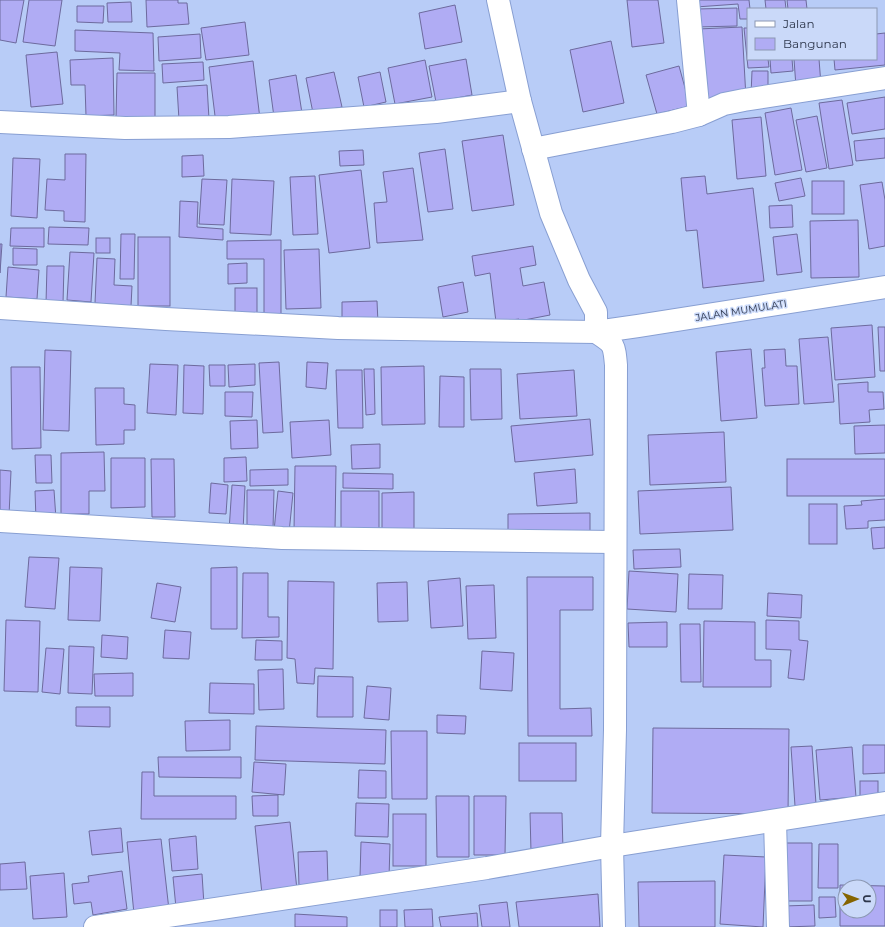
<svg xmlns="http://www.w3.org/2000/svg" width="885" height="927" font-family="Montserrat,sans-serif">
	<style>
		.building { fill: #b0acf4; stroke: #6d6a9d; fill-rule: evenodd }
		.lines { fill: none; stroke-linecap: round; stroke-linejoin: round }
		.street-casing { stroke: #889fd2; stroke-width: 24 }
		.secondary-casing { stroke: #889fd2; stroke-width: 24 }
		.street { stroke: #fff; stroke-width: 22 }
		.secondary { stroke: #fff; stroke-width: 22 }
		.labels { text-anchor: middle; stroke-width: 3; stroke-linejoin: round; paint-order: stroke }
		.street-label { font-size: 10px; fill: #2d364b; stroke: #cad9f9 }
	</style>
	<rect width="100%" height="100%" fill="#b8ccf7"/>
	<g class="building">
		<polygon points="0,0 24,0 16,43 0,40"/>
		<polygon points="29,0 62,0 55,46 23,42"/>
		<polygon points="146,0 178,0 178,3 187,3 189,24 147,27"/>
		<polygon points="627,0 658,0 664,43 632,47"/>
		<polygon points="696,0 749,0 750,9 748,9 748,19 740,19 738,4 696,7"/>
		<polygon points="765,0 785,0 786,9 766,9"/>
		<polygon points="787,0 806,0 807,9 788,9"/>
		<polygon points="131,2 132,22 108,22 107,3"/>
		<polygon points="455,5 462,42 425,49 419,13"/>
		<polygon points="77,6 104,6 103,23 77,22"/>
		<polygon points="737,8 737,26 697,27 697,9"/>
		<polygon points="245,22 249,55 206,60 201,28"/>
		<polygon points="742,27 746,98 701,100 698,29"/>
		<polygon points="744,28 748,28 748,59 768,59 769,67 748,68"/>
		<polygon points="75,30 153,33 154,71 119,70 120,53 75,51"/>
		<polygon points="885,33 885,65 835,70 834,59 876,59 876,34"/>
		<polygon points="200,34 201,58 159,61 158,37"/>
		<polygon points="611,41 624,103 583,112 570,50"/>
		<polygon points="57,52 63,104 31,107 26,55"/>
		<polygon points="113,58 114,115 86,116 85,85 71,85 70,60"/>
		<polygon points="466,59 472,95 436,102 429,66"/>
		<polygon points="770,59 792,59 793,71 771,73"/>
		<polygon points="794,59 819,59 821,85 796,87"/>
		<polygon points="425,60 432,97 395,104 388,68"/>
		<polygon points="253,61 260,119 216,124 209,67"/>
		<polygon points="203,62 204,80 163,83 162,64"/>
		<polygon points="679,66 690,106 657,114 646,75"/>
		<polygon points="752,71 768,71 768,95 751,95"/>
		<polygon points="334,72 342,107 313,113 306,78"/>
		<polygon points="380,72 386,102 364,107 358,77"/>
		<polygon points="117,73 155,73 155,120 116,119"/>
		<polygon points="296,75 302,113 274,117 269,80"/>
		<polygon points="207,85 209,119 179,120 177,87"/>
		<polygon points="885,97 885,129 852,134 847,103"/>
		<polygon points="842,100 853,165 829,169 819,103"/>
		<polygon points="791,108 802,170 775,175 765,113"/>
		<polygon points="817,116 827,168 806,172 796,120"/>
		<polygon points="761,117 766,176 737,179 732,120"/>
		<polygon points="503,135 514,205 472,211 462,141"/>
		<polygon points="885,138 885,158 856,161 854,141"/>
		<polygon points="445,149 453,209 428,212 419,153"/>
		<polygon points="363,150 364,165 340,166 339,151"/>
		<polygon points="65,154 86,154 85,222 64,221 64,211 45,210 47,179 65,180"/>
		<polygon points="203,155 204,176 182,177 182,156"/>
		<polygon points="13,158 40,159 37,218 11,216"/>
		<polygon points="413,168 423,240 377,243 374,203 387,202 383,172"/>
		<polygon points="361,170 370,248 329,253 319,175"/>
		<polygon points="315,176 318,234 293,235 290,177"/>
		<polygon points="705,176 707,194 753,188 764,281 703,288 697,230 686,231 681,178"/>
		<polygon points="801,178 805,196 779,201 775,183"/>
		<polygon points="202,179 227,180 224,225 199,224"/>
		<polygon points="232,179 274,181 271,235 230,233"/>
		<rect x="812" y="181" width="32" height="33"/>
		<polygon points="882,182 885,200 885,246 869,249 860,185"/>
		<polygon points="180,201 198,202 197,227 223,229 223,240 179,237"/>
		<polygon points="792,205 793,227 770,228 769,206"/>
		<polygon points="858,220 859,277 811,278 810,221"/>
		<polygon points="49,227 89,228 88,245 48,244"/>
		<polygon points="11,228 44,228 44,247 10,246"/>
		<polygon points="121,234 135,234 134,279 120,279"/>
		<polygon points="797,234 802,272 777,275 773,237"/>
		<rect x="138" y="237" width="32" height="69"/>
		<rect x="96" y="238" width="14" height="15"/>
		<polygon points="281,240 281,316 264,316 264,259 227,259 227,241"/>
		<polygon points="0,244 2,244 0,273"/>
		<polygon points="533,246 536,265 520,268 523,286 544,282 550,315 519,321 519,319 496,322 490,273 475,276 472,256"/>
		<polygon points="13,248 37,249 37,265 13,265"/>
		<polygon points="319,249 321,308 286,309 284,250"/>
		<polygon points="70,252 94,253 91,302 67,300"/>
		<polygon points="97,258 115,259 114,285 132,286 131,306 95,303"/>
		<polygon points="247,263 247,283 228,284 228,264"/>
		<polygon points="47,266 64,266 63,303 46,303"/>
		<polygon points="8,267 39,270 37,299 6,297"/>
		<polygon points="463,282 468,312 443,317 438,287"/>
		<rect x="235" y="288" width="22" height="27"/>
		<polygon points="377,301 378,323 342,324 342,302"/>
		<polygon points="872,325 875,377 835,380 831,328"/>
		<polygon points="878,327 885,327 885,371 880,371"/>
		<polygon points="828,337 834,402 804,404 799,339"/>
		<polygon points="751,349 757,418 721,421 716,352"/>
		<polygon points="785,349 786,366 797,366 799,404 765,406 762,368 765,368 764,350"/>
		<polygon points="45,350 71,351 69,431 43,430"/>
		<polygon points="279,362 283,432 263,433 259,363"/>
		<polygon points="307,362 328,363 326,389 306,387"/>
		<polygon points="150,364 178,365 176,415 147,413"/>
		<polygon points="255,364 255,385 229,387 228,365"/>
		<polygon points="184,365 204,366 203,414 183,413"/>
		<polygon points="209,365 225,365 225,386 210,386"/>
		<polygon points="424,366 425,424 382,425 381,367"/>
		<polygon points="11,367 40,367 41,448 12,449"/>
		<polygon points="364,369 374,369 375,414 366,415"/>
		<polygon points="470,369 501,369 502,419 471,420"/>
		<polygon points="336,370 362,370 363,428 338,428"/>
		<polygon points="574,370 577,416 520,419 517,374"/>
		<polygon points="440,376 464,377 464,427 439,427"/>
		<polygon points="868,382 868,392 883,392 884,409 869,410 870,422 840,424 838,384"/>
		<polygon points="95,388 124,388 124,404 135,405 135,430 124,430 124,444 96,445"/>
		<polygon points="225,392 253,392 252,417 225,416"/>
		<polygon points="590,419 593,455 515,462 511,426"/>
		<polygon points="257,420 258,448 231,449 230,421"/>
		<polygon points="329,420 331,455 292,458 290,422"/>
		<polygon points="885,425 885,453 855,454 854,426"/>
		<polygon points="724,432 726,482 650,485 648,435"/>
		<polygon points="380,444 380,468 352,469 351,445"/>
		<polygon points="104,452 105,491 89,491 89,514 61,514 61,453"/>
		<polygon points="35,455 51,455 52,483 36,483"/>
		<polygon points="246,457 247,481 224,482 224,458"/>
		<polygon points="111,458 145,458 145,507 111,508"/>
		<polygon points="151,459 174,459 175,517 152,517"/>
		<rect x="787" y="459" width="98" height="37"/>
		<polygon points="295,466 336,466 335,531 294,531"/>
		<polygon points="288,469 288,485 250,486 250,470"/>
		<polygon points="575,469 577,503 537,506 534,473"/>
		<polygon points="0,470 11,471 9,516 0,515"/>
		<polygon points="343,473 393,474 393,489 343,488"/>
		<polygon points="211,483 228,485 226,514 209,513"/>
		<polygon points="232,485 245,486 243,532 229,531"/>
		<polygon points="731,487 733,530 640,534 638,491"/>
		<polygon points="54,490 56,519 36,520 35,491"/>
		<polygon points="247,490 274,490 273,529 247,529"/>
		<polygon points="278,491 293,493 289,533 274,531"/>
		<rect x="341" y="491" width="38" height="42"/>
		<polygon points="414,492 414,530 382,531 382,493"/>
		<polygon points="885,499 885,520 868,521 868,528 846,529 844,506 862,505 861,501"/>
		<rect x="809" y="504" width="28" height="40"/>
		<polygon points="590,513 590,537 508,537 508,514"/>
		<polygon points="885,527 885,548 873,549 871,528"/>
		<polygon points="680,549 681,567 634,569 633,550"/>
		<polygon points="29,557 59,558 55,609 25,607"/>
		<polygon points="70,567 102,568 100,621 68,620"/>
		<polygon points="237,567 237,629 211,629 211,568"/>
		<polygon points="629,571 678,574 676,612 627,609"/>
		<polygon points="243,573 268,573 268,617 279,617 279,637 242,638"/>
		<polygon points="689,574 723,575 722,609 688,609"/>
		<polygon points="527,577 593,577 593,610 560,610 560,709 591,708 592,736 528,736"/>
		<polygon points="460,578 463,626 431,628 428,581"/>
		<polygon points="288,581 334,582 333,669 315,668 314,684 297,683 295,659 287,658"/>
		<polygon points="407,582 408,621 378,622 377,583"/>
		<polygon points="157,583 181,587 175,622 151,618"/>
		<polygon points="494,585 496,638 468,639 466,586"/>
		<polygon points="768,593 802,595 801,618 767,616"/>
		<polygon points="6,620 40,621 38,692 4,691"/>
		<polygon points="766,620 799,621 799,640 808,641 804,680 788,678 791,650 766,649"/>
		<polygon points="704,621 755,622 755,660 771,660 771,687 703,687"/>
		<polygon points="667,622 667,647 629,647 628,623"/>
		<polygon points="680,624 700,624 701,682 681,682"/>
		<polygon points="165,630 191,632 189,659 163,658"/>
		<polygon points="102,635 128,637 127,659 101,657"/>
		<polygon points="256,640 282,641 282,660 255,660"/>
		<polygon points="69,646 94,647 92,694 68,693"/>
		<polygon points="46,648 64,649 60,694 42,692"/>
		<polygon points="482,651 514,653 512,691 480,689"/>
		<polygon points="283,669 284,709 259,710 258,670"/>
		<polygon points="133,673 133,696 95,696 94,674"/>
		<polygon points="318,676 353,677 353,717 317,717"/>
		<polygon points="210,683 254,684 254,714 209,713"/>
		<polygon points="367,686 391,688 389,720 364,718"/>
		<polygon points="76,707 110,707 110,727 76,726"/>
		<polygon points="437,715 466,716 465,734 437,733"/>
		<polygon points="230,720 230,750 186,751 185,721"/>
		<polygon points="256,726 386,730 385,764 255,760"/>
		<polygon points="653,728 789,729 788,814 652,813"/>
		<polygon points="391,731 427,731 427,799 392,799"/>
		<rect x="519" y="743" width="57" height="38"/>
		<polygon points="863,745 885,745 885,773 863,774"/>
		<polygon points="812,746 816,804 795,806 791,747"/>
		<polygon points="852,747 856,797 820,800 816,750"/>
		<polygon points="158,757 241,757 241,778 159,777"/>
		<polygon points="254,762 286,764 284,795 252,792"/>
		<polygon points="359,770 386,771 386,798 358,798"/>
		<polygon points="142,772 154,772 154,796 236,796 236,819 141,819"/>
		<rect x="860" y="781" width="18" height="18"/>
		<polygon points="278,795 278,816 253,816 252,796"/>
		<polygon points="436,796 469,796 469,857 437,857"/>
		<polygon points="474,796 506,796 505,855 474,855"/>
		<polygon points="356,803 389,804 388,837 355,836"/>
		<polygon points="530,813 562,813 563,851 531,852"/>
		<rect x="393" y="814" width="33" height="52"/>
		<polygon points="290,822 297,890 262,894 255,826"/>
		<polygon points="121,828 123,852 92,855 89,831"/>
		<polygon points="196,836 198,869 172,871 169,839"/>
		<polygon points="161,839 169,910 134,914 127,842"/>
		<polygon points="361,842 390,844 389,878 360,877"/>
		<polygon points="786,843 812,843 812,901 785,901"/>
		<polygon points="819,844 838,844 838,888 818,888"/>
		<polygon points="327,851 328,885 299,887 298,852"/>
		<polygon points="724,855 766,857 763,927 720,924"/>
		<polygon points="25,862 27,889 0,890 0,864"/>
		<polygon points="122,871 127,909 93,915 91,902 74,904 72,884 89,882 88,876"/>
		<polygon points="64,873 67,917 33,919 30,876"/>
		<polygon points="202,874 204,905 176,908 173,877"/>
		<polygon points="715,881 715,927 639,927 638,882"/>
		<path d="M840 885 885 886V926H840ZM845 887H869V911H845Z"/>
		<polygon points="598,894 600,927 519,927 516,902"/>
		<polygon points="819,897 835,897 836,917 819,918"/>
		<polygon points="507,902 510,927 482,927 479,905"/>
		<polygon points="814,905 815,926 784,927 784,906"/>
		<polygon points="432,909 433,927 405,927 404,910"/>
		<rect x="380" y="910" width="17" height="17"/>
		<polygon points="477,913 478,927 441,927 439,917"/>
		<polygon points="295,914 347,917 347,927 295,927"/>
	</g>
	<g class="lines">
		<g class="street-casing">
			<g id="street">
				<polyline points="699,115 724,104 744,100 885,78"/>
				<polyline points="0,122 125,128 229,127 436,112 520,101"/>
				<polyline points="533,149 672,122 699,115 688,0"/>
				<path d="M0 308 166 319 338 328 596 332C614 344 614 343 616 365L615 730 612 846 614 927"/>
				<polyline points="0,521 282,538 614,542"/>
				<polyline points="775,821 778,927"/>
				<polyline points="95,927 487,868 612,846 885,803"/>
			</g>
		</g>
		<g class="secondary-casing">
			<polyline id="secondary" points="498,0 520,101 551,213 579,280 596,312 596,332 638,326 885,287"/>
		</g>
		<use href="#street" class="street"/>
		<use href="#secondary" class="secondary"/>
	</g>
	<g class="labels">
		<g class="street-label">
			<text transform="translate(741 310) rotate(-9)" y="4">JALAN MUMULATI</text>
		</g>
	</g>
	<rect x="747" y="8" width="130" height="52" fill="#cad9f9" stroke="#8b98b3"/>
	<rect x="755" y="21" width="20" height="6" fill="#ffffff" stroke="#8b98b3"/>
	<text x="783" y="28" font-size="12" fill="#2d364b">Jalan</text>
	<rect x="755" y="38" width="20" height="12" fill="#b0acf4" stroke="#8b98b3"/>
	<text x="783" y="48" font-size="12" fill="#2d364b">Bangunan</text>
	<g transform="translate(857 899) rotate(89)"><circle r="19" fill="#cad9f9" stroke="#8b98b3"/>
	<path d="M0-3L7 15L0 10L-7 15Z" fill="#856400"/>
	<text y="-6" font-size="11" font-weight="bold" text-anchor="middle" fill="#2d364b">U</text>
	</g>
</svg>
